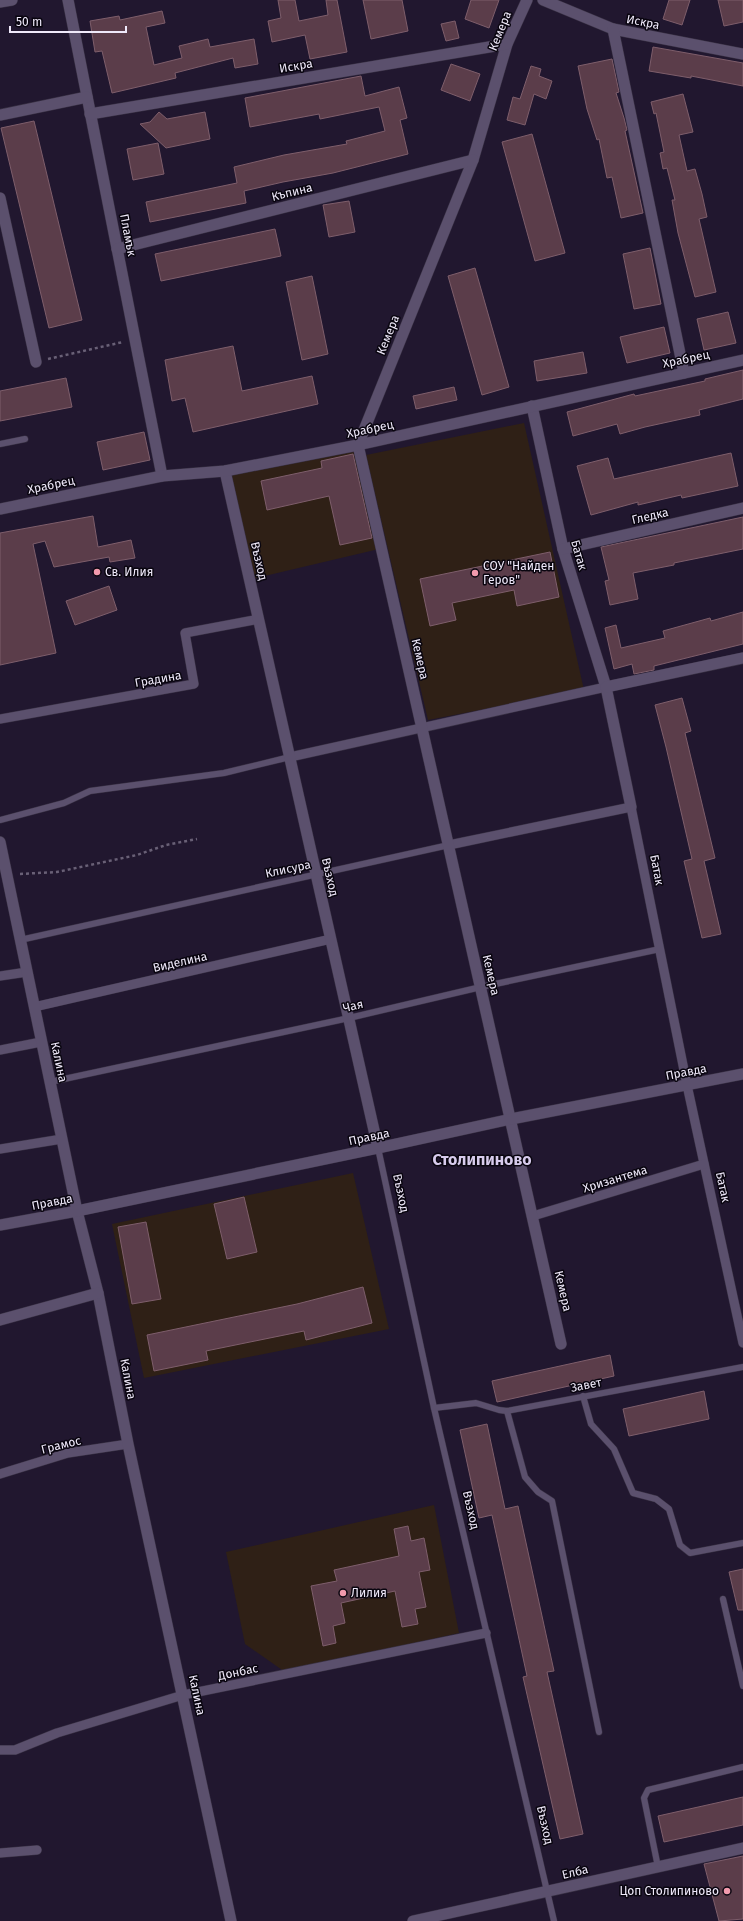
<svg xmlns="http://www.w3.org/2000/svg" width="743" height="1921" font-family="'Fira Sans',sans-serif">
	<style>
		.education { fill: #2f2016 }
		.building { fill: #5b3d4a; stroke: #7e5e6b }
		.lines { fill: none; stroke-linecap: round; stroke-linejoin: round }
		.service-casing { stroke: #393144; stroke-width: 7 }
		.pedestrian-casing { stroke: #393144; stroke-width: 10 }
		.minor-casing { stroke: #393144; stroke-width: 12 }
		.path { stroke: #696076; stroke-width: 2.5; stroke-dasharray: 3 3; stroke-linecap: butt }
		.service { stroke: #5b506d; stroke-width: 6 }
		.pedestrian { stroke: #5b506d; stroke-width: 9 }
		.minor { stroke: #5b506d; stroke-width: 11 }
		.poi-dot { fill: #f29aad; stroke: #09050f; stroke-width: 1.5 }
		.labels { text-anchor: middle; stroke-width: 3; stroke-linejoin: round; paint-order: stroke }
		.street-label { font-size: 12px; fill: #efe9fa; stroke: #09050f }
		.poi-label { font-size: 12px; fill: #efe9fa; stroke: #09050f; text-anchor: start }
		.district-label { font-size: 16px; font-weight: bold; fill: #d7cbec; stroke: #09050f }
	</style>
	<rect width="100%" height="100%" fill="#21172f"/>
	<g class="education">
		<polygon points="524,423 584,690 428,720 366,455"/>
		<polygon points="356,448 379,549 252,579 229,473"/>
		<polygon points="353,1173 389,1329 144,1378 112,1224"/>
		<polygon points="434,1505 459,1633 285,1672 245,1644 226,1552"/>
	</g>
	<g class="building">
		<polygon points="278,0 295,0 299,21 328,15 326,0 337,0 347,52 310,59 305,35 272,42 268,21 281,18"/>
		<polygon points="363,0 402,0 408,31 371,39"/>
		<polygon points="471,0 499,0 489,28 465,19"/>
		<polygon points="669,0 690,0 682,25 663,19"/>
		<polygon points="718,0 743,0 743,22 724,26"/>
		<polygon points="162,11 165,23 146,27 154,65 182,58 179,46 208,39 210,47 254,39 258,64 235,68 233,58 175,73 176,78 112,93 102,51 95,52 90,21 119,16 120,20"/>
		<polygon points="455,21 459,38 446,41 441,24"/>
		<polygon points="653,47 743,63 743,86 691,76 691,78 649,71"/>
		<polygon points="612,59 619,92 616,93 624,118 627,130 625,131 643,213 621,218 612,177 607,178 599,139 597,140 587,109 578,66"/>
		<polygon points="451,64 480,74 470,101 441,90"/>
		<polygon points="531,66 541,69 539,76 552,81 546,99 534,94 525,125 507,120 513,97 520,99"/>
		<polygon points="361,76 365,96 399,87 407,118 400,120 408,154 333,173 283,182 244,191 246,203 150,222 146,202 237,183 234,167 284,155 347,144 346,141 385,131 379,107 320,119 319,114 250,127 245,98"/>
		<polygon points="683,94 693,132 679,135 687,171 695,169 702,194 707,217 699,219 716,292 695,297 678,233 672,200 675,200 667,168 663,169 660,153 664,152 656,113 654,114 651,102"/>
		<polygon points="159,112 167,119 205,112 210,139 166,148 140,124 150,122"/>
		<polygon points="34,121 82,320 49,328 1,128"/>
		<polygon points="532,134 565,253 535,261 502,142"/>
		<polygon points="158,143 164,174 133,180 127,149"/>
		<polygon points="349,201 355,232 329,237 323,205"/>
		<polygon points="275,229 281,256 161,281 155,254"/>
		<polygon points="650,248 661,304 634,309 623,254"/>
		<polygon points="475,268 509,387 482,395 448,276"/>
		<polygon points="312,276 328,354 302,360 286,282"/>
		<polygon points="728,312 736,343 704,350 697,319"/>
		<polygon points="664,327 670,353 627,363 620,337"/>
		<polygon points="233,346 242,391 312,376 318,404 193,432 185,398 172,401 165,360"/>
		<polygon points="583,352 587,373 537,381 534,361"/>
		<polygon points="743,370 743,399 699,410 700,415 645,427 620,434 617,424 573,436 567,412 634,394 635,396 705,381 705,379"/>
		<polygon points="66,378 72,407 0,421 0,391"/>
		<polygon points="454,387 457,400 416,409 413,396"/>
		<polygon points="144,432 150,460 103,470 97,442"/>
		<polygon points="731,453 738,486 682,498 681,495 638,505 638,502 591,515 577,466 608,458 614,479"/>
		<polygon points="353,454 372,538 340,545 329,496 267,510 261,481 322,468 321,461"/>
		<polygon points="93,516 98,547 131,540 135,558 110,562 109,557 54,567 45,541 33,544 56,653 0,665 0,533"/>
		<polygon points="743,517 743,549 674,563 674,565 633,573 638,599 610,605 605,581 609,580 601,547"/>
		<polygon points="550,552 559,597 517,606 514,590 452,603 456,620 430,626 420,579"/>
		<polygon points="109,586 117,610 75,625 66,601"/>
		<polygon points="743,612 743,644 654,666 654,670 634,674 632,664 614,669 605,628 616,625 621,648 665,638 663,631 710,618 711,621"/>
		<polygon points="682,698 691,731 685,733 715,858 704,861 721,934 702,938 684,861 692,859 666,747 655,705"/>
		<polygon points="244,1197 257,1252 227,1259 214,1204"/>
		<polygon points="146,1222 161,1299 132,1304 118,1227"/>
		<polygon points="363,1287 372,1323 306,1340 304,1331 206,1351 208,1360 154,1371 147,1335 297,1304"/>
		<polygon points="610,1355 614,1376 497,1402 492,1381"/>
		<polygon points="704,1391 709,1419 629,1436 623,1409"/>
		<polygon points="487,1424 505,1509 518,1506 554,1671 547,1672 583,1834 560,1839 523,1677 527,1676 492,1515 479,1518 460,1430"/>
		<polygon points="408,1526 411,1541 424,1538 430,1570 419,1572 426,1607 415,1609 418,1624 402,1627 395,1591 341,1603 345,1623 333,1626 336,1643 323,1646 311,1586 337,1581 334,1570 399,1556 394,1529"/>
		<polygon points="743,1569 743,1610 738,1610 729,1572"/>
		<polygon points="743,1797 743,1825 664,1842 658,1816"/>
		<polygon points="743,1856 743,1919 719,1921 704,1864"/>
	</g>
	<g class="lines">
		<g class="service-casing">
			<g id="service">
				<polyline points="0,444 25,439"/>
				<polyline points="0,820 64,803 90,791 224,773 290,757"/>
				<polyline points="20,940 449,845"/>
				<polyline points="50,1082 349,1018 481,987 660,949"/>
				<polyline points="378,1148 434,1408 554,1921"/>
				<polyline points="583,1396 591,1424 614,1449 633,1493 656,1499 669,1509 680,1545 690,1553 743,1543"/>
				<polyline points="434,1408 476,1403 499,1410 507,1411 743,1367"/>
				<polyline points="507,1411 525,1477 538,1492 552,1501 599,1732"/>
				<polyline points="723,1599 743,1686"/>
				<polyline points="658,1867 644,1798 648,1790 743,1767"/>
			</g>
		</g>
		<g class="pedestrian-casing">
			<g id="pedestrian">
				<polyline points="0,719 194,684 185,633 259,619"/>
				<polyline points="290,757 606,687"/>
				<polyline points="449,845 631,807 687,1085 743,1343"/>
				<polyline points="0,976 27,972"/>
				<polyline points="34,1007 331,939"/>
				<polyline points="0,1050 41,1042"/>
				<polyline points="0,1149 62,1139"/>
				<polyline points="533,1216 704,1164"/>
				<polyline points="0,1474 68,1453 128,1444"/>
				<polyline points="0,1750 15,1750 57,1733 183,1695 486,1633"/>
				<polyline points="0,1853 37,1850"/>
			</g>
		</g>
		<g class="minor-casing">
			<g id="minor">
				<polyline points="68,0 162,476"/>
				<polyline points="527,0 507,44 473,160 358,445 561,1344"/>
				<polyline points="543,0 613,29 743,54"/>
				<polyline points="0,2 12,0"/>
				<polyline points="613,29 684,373"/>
				<polyline points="90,114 507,44"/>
				<polyline points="0,115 87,97"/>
				<polyline points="0,198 36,362"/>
				<polyline points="117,249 473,160"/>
				<polyline points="532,406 563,549 606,687 631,807"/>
				<polyline points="225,471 378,1148"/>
				<polyline points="0,509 162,476 225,471 358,445 743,360"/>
				<polyline points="563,549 743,508"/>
				<polyline points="606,687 743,658"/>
				<polyline points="0,842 77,1211 98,1293 128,1444 231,1921"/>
				<polyline points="0,1225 77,1211 378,1148 511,1119 743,1074"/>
				<polyline points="0,1320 98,1293"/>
				<polyline points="413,1921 743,1848"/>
			</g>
		</g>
		<g class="path">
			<polyline points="48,359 123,342"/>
			<polyline points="20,874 57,872 137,855 166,845 197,839"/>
		</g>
		<use href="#service" class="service"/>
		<use href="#pedestrian" class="pedestrian"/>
		<use href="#minor" class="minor"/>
	</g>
	<g class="poi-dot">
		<circle cx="97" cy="572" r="4"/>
		<circle cx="475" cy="573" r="4"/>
		<circle cx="343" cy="1593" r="4"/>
		<circle cx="727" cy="1891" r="4"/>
	</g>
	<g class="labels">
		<g class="street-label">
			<text transform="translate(643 22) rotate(11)" y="4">Искра</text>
			<text transform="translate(500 31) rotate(-68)" y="4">Кемера</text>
			<text transform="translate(296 66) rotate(-10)" y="4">Искра</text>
			<text transform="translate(292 192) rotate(-14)" y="4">Къпина</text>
			<text transform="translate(128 235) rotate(79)" y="4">Пламък</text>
			<text transform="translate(388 335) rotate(-68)" y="4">Кемера</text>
			<text transform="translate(686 359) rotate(-12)" y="4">Храбрец</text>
			<text transform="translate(370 429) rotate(-12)" y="4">Храбрец</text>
			<text transform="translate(51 485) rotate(-12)" y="4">Храбрец</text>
			<text transform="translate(650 516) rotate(-13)" y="4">Гледка</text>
			<text transform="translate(579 555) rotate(74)" y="4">Батак</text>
			<text transform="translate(259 561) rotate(77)" y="4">Възход</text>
			<text transform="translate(420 659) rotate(77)" y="4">Кемера</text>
			<text transform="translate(158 679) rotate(-10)" y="4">Градина</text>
			<text transform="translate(288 869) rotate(-12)" y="4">Клисура</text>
			<text transform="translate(657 870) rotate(79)" y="4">Батак</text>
			<text transform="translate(330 877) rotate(77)" y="4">Възход</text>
			<text transform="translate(180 962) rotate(-13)" y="4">Виделина</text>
			<text transform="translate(491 975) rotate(77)" y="4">Кемера</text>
			<text transform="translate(353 1006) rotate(-13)" y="4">Чая</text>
			<text transform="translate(59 1062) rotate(78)" y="4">Калина</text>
			<text transform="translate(686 1072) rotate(-11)" y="4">Правда</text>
			<text transform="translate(369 1137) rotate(-12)" y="4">Правда</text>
			<text transform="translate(615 1179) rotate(-17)" y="4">Хризантема</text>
			<text transform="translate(723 1187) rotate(78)" y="4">Батак</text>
			<text transform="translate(401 1193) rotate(78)" y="4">Възход</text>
			<text transform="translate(52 1202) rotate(-11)" y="4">Правда</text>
			<text transform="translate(563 1291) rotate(77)" y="4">Кемера</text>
			<text transform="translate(128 1379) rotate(79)" y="4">Калина</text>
			<text transform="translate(586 1385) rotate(-11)" y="4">Завет</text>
			<text transform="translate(61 1445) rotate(-14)" y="4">Грамос</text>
			<text transform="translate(471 1510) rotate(77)" y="4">Възход</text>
			<text transform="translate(238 1672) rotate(-12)" y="4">Донбас</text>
			<text transform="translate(197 1695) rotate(78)" y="4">Калина</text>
			<text transform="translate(545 1825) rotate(77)" y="4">Възход</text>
			<text transform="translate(575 1872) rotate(-13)" y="4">Елба</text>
		</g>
		<g class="poi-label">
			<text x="483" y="570">СОУ "Найден<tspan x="483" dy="14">Геров"</tspan></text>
			<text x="105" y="576">Св. Илия</text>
			<text x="351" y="1597">Лилия</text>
			<text x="719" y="1895" text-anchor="end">Цоп Столипиново</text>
		</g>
		<g class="district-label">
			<text x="482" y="1165">Столипиново</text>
		</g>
	</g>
	<path d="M10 26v6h116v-6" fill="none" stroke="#efe9fa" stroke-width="2"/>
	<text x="16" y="26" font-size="12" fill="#efe9fa" stroke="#09050f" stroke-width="3" paint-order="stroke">50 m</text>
</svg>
